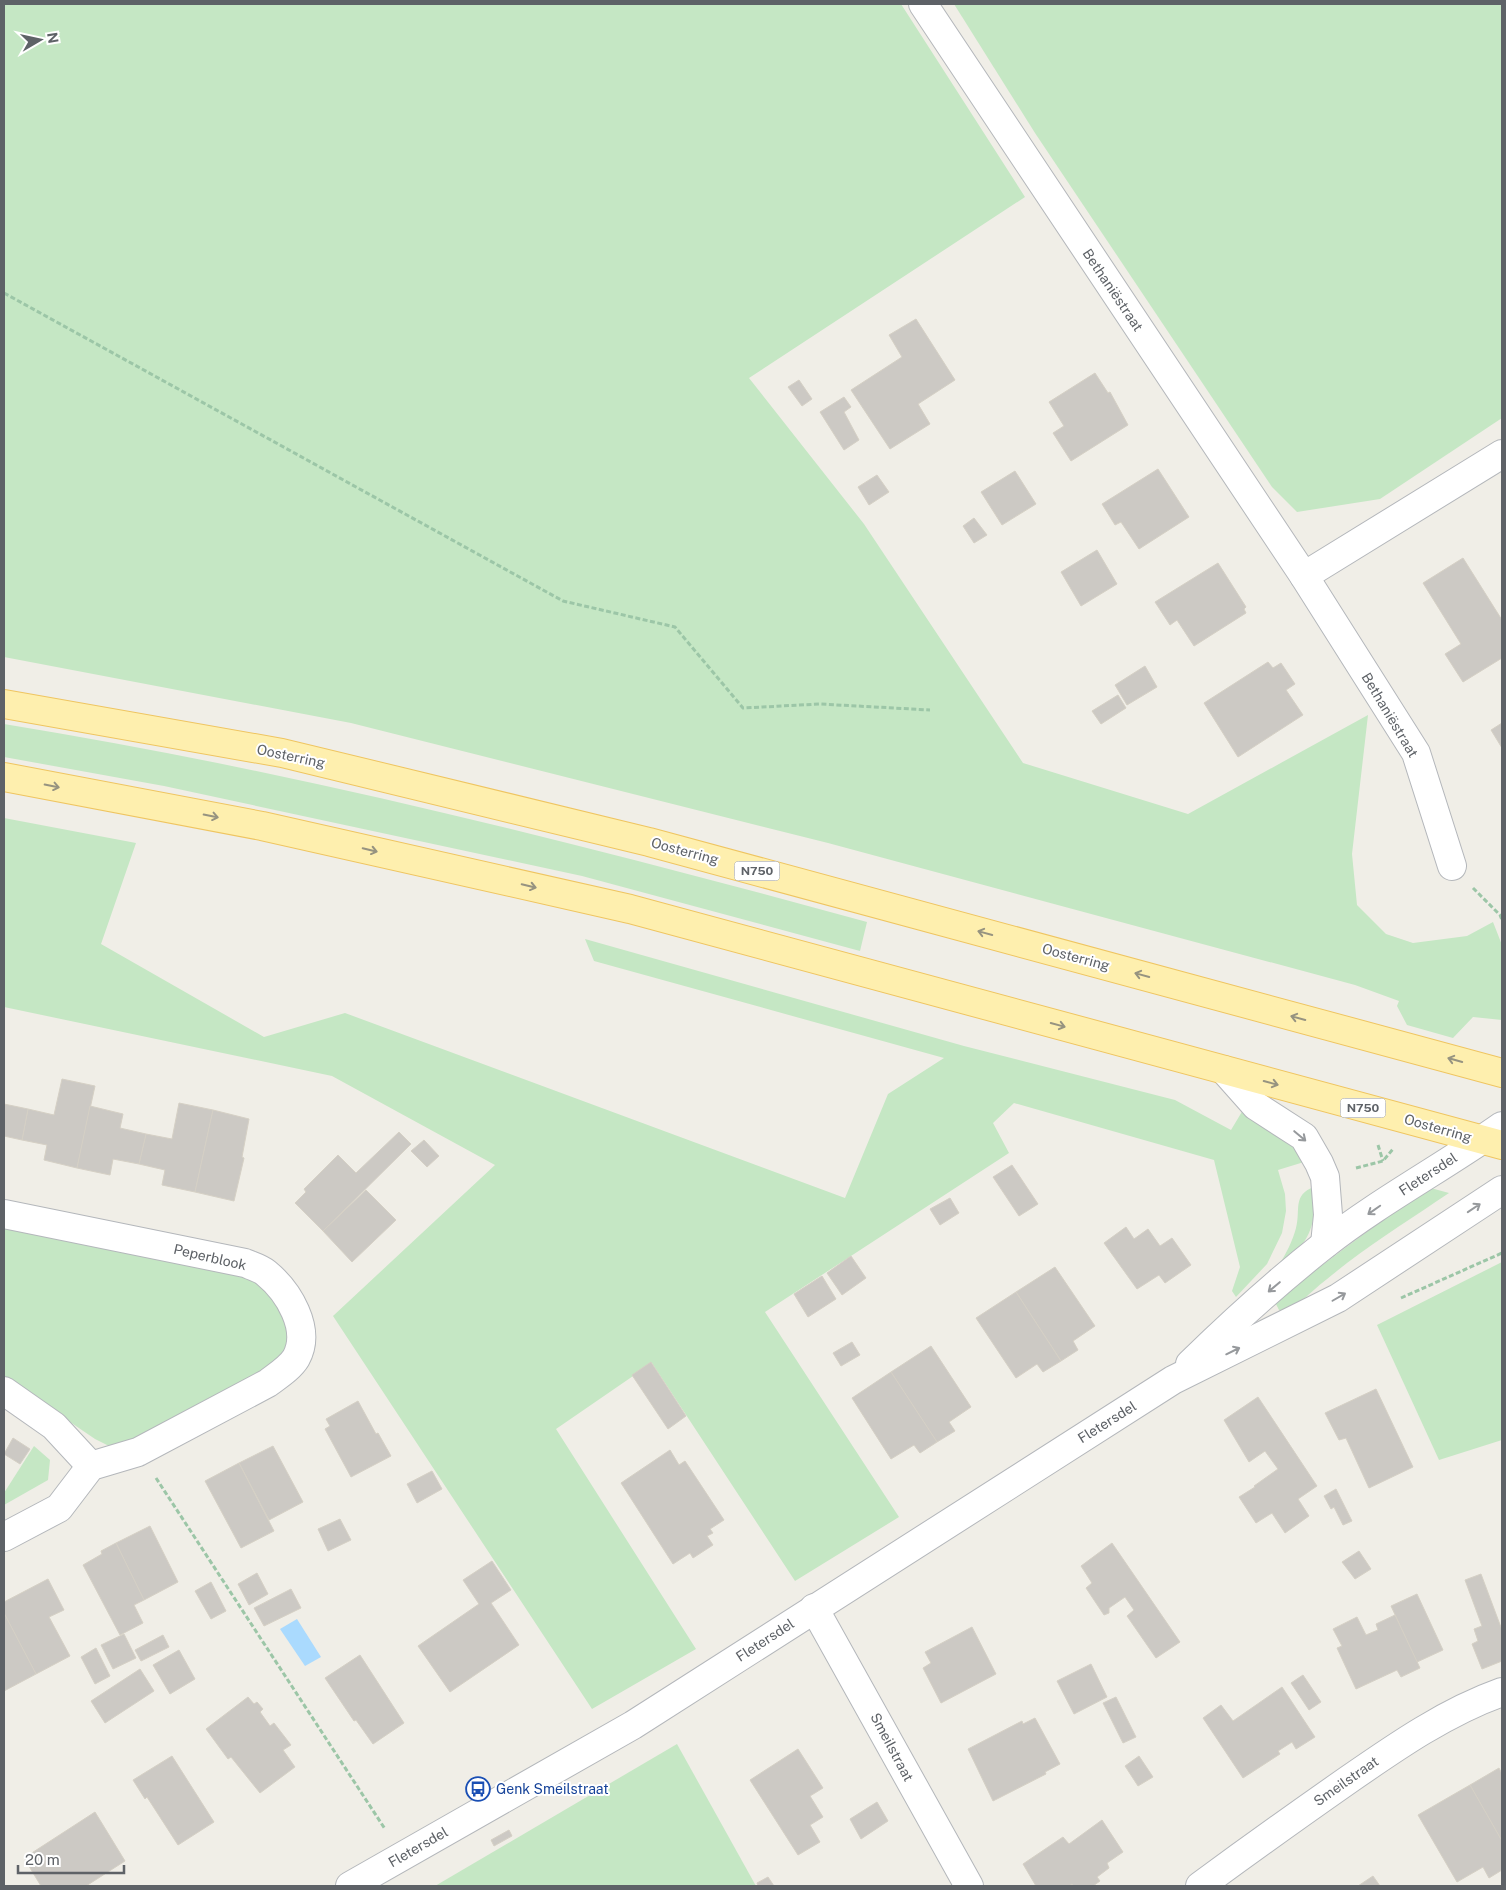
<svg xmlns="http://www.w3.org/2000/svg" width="1506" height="1890" font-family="'Public Sans',sans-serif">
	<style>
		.green { fill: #c5e7c4 }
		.water { fill: #aadafe }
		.building { fill: #ccc9c4; stroke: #d5d0c5 }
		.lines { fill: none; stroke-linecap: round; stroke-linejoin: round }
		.minor-casing { stroke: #b4b7bb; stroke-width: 30 }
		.tertiary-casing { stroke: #b4b7bb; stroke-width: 30 }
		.primary-casing { stroke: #efc561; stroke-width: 30 }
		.path { stroke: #9cc6a7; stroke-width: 3; stroke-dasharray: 5 2.5; stroke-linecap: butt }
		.minor { stroke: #fff; stroke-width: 28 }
		.tertiary { stroke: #fff; stroke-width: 28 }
		.primary { stroke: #feefae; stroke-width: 28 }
		.oneway { stroke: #969380 }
		.oneway2 { stroke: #96999c }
		.labels { text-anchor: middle; stroke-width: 4; stroke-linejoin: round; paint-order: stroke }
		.shield { fill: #fff; stroke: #8e9195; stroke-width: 1 }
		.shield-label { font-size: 12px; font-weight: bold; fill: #5e6267 }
		.street-label { font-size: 14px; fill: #5e6267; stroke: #fff }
		.transit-label { font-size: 14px; fill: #164399; stroke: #fff; text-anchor: start }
	</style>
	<rect width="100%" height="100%" fill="#f0eee7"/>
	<g class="green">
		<polygon points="4,4 901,4 1025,197 749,378 864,524 1023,763 1188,814 1368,715 1352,854 1357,905 1386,934 1413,943 1467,936 1493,922 1502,945 1502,1020 1473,1017 1453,1038 1407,1025 1397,1006 1399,1001 1355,985 828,843 351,723 4,657"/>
		<polygon points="954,4 1502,4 1502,418 1380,499 1297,512 1272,487 1035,133"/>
		<path d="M4 724C295 771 582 844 867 922L860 951 582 876 164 786 4 757Z"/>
		<polygon points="4,818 136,843 101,944 264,1037 345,1013 845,1198 888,1094 944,1058 594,961 585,939 964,1046 1175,1100 1231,1130 1243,1110 1290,1142 1304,1162 1278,1170 1285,1194 1286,1211 1282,1233 1267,1264 1236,1297 1232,1291 1240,1267 1214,1160 1014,1103 993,1123 1009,1153 765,1312 899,1517 795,1581 652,1363 556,1429 696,1649 592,1709 333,1316 495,1165 332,1076 4,1007"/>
		<path d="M1314 1187C1316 1208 1315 1230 1300 1247 1295 1254 1286 1259 1279 1265 1286 1254 1293 1240 1296 1228 1301 1210 1292 1195 1314 1187Z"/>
		<path d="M1427 1187 1449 1193C1415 1216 1380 1238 1347 1263 1327 1279 1308 1293 1292 1312L1284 1314 1279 1310 1276 1304 1278 1298Z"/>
		<polygon points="4,1224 251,1277 275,1296 291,1334 287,1349 278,1362 235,1387 125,1444 111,1447 95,1439 4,1377"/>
		<polygon points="1502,1262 1502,1440 1439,1460 1377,1325"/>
		<polygon points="34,1446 50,1460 48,1480 4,1505 4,1493"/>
		<polygon points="677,1744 756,1886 435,1886"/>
	</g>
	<polygon class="water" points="297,1619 321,1657 305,1666 280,1629"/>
	<g class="building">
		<polygon points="916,319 955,380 918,404 930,424 890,449 851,390 902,357 889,335"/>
		<polygon points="1095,373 1108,393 1110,392 1128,425 1071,461 1053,433 1064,426 1049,402"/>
		<polygon points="799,380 812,399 802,406 788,387"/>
		<polygon points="844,397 851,407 844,412 859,440 844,450 820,412"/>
		<polygon points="1158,469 1189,517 1139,549 1121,522 1115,525 1102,504"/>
		<polygon points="1015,471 1036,504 1002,525 981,492"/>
		<polygon points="877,475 889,492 869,505 858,487"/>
		<polygon points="974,518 987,535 974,543 963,526"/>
		<polygon points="1097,550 1117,584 1081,606 1061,572"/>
		<polygon points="1463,558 1502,620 1502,658 1463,682 1445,654 1461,644 1423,583"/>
		<polygon points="1218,563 1246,607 1244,609 1246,613 1194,646 1177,620 1170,625 1155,602"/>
		<polygon points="1268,662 1273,668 1281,663 1295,684 1286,690 1303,715 1238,757 1204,703"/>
		<polygon points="1145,666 1157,687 1127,705 1115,685"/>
		<polygon points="1118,695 1126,708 1101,724 1092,711"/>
		<polygon points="1502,723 1502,748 1491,730"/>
		<polygon points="62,1079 95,1086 77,1168 44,1160 47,1145 22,1140 28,1109 54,1115"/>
		<polygon points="179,1103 213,1110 195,1192 162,1185 165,1170 139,1164 146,1134 172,1139"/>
		<polygon points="4,1104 28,1109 22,1140 4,1136"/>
		<polygon points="90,1106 123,1114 120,1128 146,1134 139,1164 113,1159 110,1175 77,1168"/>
		<polygon points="213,1110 249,1119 242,1157 244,1158 234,1201 195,1192"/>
		<polygon points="399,1132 411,1144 323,1231 295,1203 306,1192 304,1189 338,1155 356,1173"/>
		<polygon points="424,1140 439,1156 427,1167 411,1151"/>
		<polygon points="1012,1165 1038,1204 1019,1216 993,1177"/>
		<polygon points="366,1190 396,1220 352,1262 323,1231"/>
		<polygon points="950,1198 959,1213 940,1225 930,1209"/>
		<polygon points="1126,1227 1134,1239 1148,1229 1160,1246 1172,1238 1191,1265 1165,1283 1159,1275 1137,1289 1104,1243"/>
		<polygon points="851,1256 866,1278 842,1295 827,1273"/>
		<polygon points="1055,1267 1095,1326 1073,1341 1078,1350 1061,1361 1016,1292"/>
		<polygon points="822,1276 836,1299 808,1317 794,1294"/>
		<polygon points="1016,1292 1061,1361 1043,1372 1037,1364 1016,1378 976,1318"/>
		<polygon points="852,1342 860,1355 841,1366 833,1353"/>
		<polygon points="931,1346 971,1407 949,1422 955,1431 937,1442 891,1372"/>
		<polygon points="651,1362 686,1416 668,1429 632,1375"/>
		<polygon points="891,1372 937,1442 920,1453 914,1445 891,1459 852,1398"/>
		<polygon points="1376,1389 1413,1467 1369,1488 1346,1438 1339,1440 1325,1413"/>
		<polygon points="1258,1397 1317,1486 1298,1499 1309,1516 1285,1533 1272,1513 1256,1523 1239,1497 1255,1487 1254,1486 1278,1469 1265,1451 1249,1462 1224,1420"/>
		<polygon points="358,1401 376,1434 378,1433 391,1456 351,1477 325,1429 330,1426 326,1419"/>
		<polygon points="13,1438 30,1449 20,1464 4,1454"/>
		<polygon points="273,1446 303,1502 269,1520 239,1463"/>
		<polygon points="670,1450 679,1465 685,1461 724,1520 710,1529 713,1533 707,1536 713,1545 693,1558 690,1553 673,1564 621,1483"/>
		<polygon points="239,1463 274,1531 241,1548 205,1481"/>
		<polygon points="432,1471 442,1489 417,1503 407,1484"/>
		<polygon points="1336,1489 1352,1521 1343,1525 1334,1507 1331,1509 1324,1496"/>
		<polygon points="340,1519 351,1540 328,1551 318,1529"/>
		<polygon points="150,1526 178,1582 144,1600 116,1543"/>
		<polygon points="116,1543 144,1600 134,1605 143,1623 120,1635 83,1565 102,1554 101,1551"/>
		<polygon points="1112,1543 1180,1642 1156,1658 1127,1616 1134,1610 1125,1597 1109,1608 1109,1613 1104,1615 1086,1588 1092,1583 1081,1566"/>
		<polygon points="1359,1551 1371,1569 1355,1579 1342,1562"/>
		<polygon points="492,1561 511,1590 491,1603 519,1645 450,1692 418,1646 479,1604 463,1580"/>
		<polygon points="257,1573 268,1594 249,1605 238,1584"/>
		<polygon points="1481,1574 1502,1630 1502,1661 1482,1669 1472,1644 1478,1641 1474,1629 1482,1626 1465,1580"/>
		<polygon points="48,1579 64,1610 49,1617 70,1656 36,1674 4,1613 4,1602"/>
		<polygon points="211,1582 226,1611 211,1619 195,1591"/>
		<polygon points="291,1589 301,1608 264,1626 254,1608"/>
		<polygon points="1417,1594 1443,1650 1417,1662 1391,1606"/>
		<polygon points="4,1613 36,1674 4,1691"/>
		<polygon points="1395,1615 1420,1668 1401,1677 1397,1670 1356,1689 1337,1648 1342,1646 1333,1629 1357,1617 1366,1635 1378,1630 1376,1624"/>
		<polygon points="972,1627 996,1674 941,1703 923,1668 931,1663 925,1652"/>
		<polygon points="124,1634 136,1658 113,1669 101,1645"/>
		<polygon points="163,1635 169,1647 141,1661 135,1650"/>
		<polygon points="96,1648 110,1676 95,1684 81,1657"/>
		<polygon points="179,1650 195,1679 170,1694 153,1665"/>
		<polygon points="360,1655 404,1723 373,1744 356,1720 354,1721 325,1678"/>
		<polygon points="1091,1664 1107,1697 1074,1714 1057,1681"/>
		<polygon points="140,1669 154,1691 105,1723 91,1701"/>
		<polygon points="1303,1675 1321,1702 1309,1710 1291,1683"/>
		<polygon points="1282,1687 1315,1737 1296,1749 1292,1742 1278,1751 1280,1754 1243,1778 1203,1718 1221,1705 1233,1721"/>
		<polygon points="248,1697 254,1704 257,1702 263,1709 260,1712 270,1726 274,1723 291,1745 283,1750 295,1767 260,1793 231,1757 228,1759 206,1729"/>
		<polygon points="1116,1697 1136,1737 1123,1743 1103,1703"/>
		<polygon points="1035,1718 1060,1764 1045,1772 1046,1774 993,1801 968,1749 1022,1721 1023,1724"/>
		<polygon points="798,1749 823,1788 810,1796 823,1817 810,1825 820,1842 798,1855 750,1780"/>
		<polygon points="172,1756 214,1822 178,1845 147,1797 145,1799 133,1780"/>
		<polygon points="1139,1756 1153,1777 1138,1786 1125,1766"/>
		<polygon points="1499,1768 1502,1774 1502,1841 1470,1785"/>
		<polygon points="1470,1785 1502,1841 1502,1870 1489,1878 1483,1867 1457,1882 1418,1815"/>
		<polygon points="877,1802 888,1821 861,1839 850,1819"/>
		<polygon points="95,1812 125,1861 86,1886 41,1886 24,1858"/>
		<polygon points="1102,1820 1123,1852 1107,1863 1109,1868 1097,1877 1100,1881 1093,1886 1073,1886 1072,1884 1069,1886 1036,1886 1023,1864 1063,1837 1069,1844"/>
		<polygon points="509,1830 512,1836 494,1846 491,1840"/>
		<polygon points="1373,1876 1380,1886 1358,1886"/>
		<polygon points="768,1877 774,1886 758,1886 757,1883"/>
	</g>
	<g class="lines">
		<g class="minor-casing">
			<g id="minor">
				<polyline points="923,4 1304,576 1416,753 1452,866"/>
				<polyline points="1304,576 1502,454"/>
				<path d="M4 1214 245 1263C252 1266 260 1268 266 1273 288 1291 312 1329 296 1358 290 1368 277 1376 268 1383L138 1452 91 1466 59 1508 4 1537"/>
				<polyline points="4,1391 54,1426 91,1466"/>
				<polyline points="814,1608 969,1886"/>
				<path d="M1200 1886C1249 1850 1298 1815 1348 1780 1397 1746 1446 1712 1502 1692"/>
			</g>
		</g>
		<g class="tertiary-casing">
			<g id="tertiary">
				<polyline points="1224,1070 1256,1106 1304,1137 1319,1163 1325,1177 1328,1215 1325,1244"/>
				<path d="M1190 1364C1233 1322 1277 1282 1324 1245 1380 1201 1444 1167 1502 1126"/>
				<polyline points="350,1886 633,1725 1173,1380 1338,1298 1502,1190"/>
			</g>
		</g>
		<g class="primary-casing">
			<g id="primary">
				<polyline points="4,704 282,753 649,842 1502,1073"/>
				<polyline points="4,777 262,826 630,909 1502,1145"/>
			</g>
		</g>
		<g class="path">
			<polyline points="4,293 563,601 675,627 743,708 820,704 930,710"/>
			<polyline points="1473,888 1500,915 1502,920"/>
			<polyline points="1378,1145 1383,1161"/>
			<polyline points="1356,1168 1383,1161 1393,1149"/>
			<polyline points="1401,1298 1502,1253"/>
			<polyline points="156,1478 385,1829"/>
		</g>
		<use href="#minor" class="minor"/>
		<use href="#tertiary" class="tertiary"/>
		<use href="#primary" class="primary"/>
	</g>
	<defs><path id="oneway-shaft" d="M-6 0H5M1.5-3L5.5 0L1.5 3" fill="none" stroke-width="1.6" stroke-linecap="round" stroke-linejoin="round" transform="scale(1.25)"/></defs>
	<g class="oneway">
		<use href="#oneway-shaft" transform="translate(52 786) rotate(11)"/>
		<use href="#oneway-shaft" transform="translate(211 816) rotate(11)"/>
		<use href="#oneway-shaft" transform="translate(370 850) rotate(13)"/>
		<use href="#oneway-shaft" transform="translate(529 886) rotate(13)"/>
		<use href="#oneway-shaft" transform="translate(985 933) rotate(-165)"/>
		<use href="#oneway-shaft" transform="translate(1142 975) rotate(-165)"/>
		<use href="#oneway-shaft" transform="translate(1298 1018) rotate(-165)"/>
		<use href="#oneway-shaft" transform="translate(1058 1025) rotate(15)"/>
		<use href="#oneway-shaft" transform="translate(1455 1060) rotate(-164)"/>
		<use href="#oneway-shaft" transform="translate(1271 1083) rotate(15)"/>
	</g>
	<g class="oneway2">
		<use href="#oneway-shaft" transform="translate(1300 1136) rotate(40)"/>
		<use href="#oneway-shaft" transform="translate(1474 1208) rotate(-34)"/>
		<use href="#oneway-shaft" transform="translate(1374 1210) rotate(145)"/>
		<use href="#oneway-shaft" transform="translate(1274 1287) rotate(140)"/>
		<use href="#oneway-shaft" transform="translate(1339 1297) rotate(-30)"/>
		<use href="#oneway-shaft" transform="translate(1233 1351) rotate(-26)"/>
	</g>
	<defs>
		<g id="bus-ring" transform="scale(1.25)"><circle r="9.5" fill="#fff" stroke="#1a4fb4" stroke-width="1.5"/><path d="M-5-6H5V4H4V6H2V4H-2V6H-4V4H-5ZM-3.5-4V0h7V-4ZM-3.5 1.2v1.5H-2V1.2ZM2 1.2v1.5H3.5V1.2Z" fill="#1a4fb4"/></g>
	</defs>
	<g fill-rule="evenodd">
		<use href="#bus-ring" x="478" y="1789"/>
	</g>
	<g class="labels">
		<g class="shield">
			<rect x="734.5" y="861.5" width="45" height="19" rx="4"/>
			<rect x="1340.5" y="1098.5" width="45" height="19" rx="4"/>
		</g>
		<g class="shield-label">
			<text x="757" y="875">N750</text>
			<text x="1363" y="1112">N750</text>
		</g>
		<g class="street-label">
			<text transform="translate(1113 290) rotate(56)" y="5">Bethaniëstraat</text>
			<text transform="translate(1390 715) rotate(59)" y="5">Bethaniëstraat</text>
			<text transform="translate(291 756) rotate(12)" y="5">Oosterring</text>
			<text transform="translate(685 851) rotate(15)" y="5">Oosterring</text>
			<text transform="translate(1076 957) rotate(15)" y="5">Oosterring</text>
			<text transform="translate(1438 1128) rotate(16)" y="5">Oosterring</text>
			<text transform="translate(1428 1174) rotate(-33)" y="5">Fletersdel</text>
			<text transform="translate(210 1257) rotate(13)" y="5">Peperblook</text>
			<text transform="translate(1107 1422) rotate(-32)" y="5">Fletersdel</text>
			<text transform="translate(765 1640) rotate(-33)" y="5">Fletersdel</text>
			<text transform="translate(892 1747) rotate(62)" y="5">Smeilstraat</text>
			<text transform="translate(1346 1781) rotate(-35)" y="5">Smeilstraat</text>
			<text transform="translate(418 1847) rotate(-30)" y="5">Fletersdel</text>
		</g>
		<g class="transit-label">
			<text x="496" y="1794">Genk Smeilstraat</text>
		</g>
	</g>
	<rect width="1506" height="1890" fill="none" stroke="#5e6267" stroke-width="10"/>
	<g transform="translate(40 40) rotate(81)" stroke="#ffffff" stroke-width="4" paint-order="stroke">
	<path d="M0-4L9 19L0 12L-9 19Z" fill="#5e6267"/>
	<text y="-8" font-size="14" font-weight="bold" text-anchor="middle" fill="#5e6267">N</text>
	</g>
	<path d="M18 1865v8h106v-8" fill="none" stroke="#5e6267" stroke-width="2.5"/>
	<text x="25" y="1865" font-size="15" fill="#5e6267" stroke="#ffffff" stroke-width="4" paint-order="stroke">20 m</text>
</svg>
